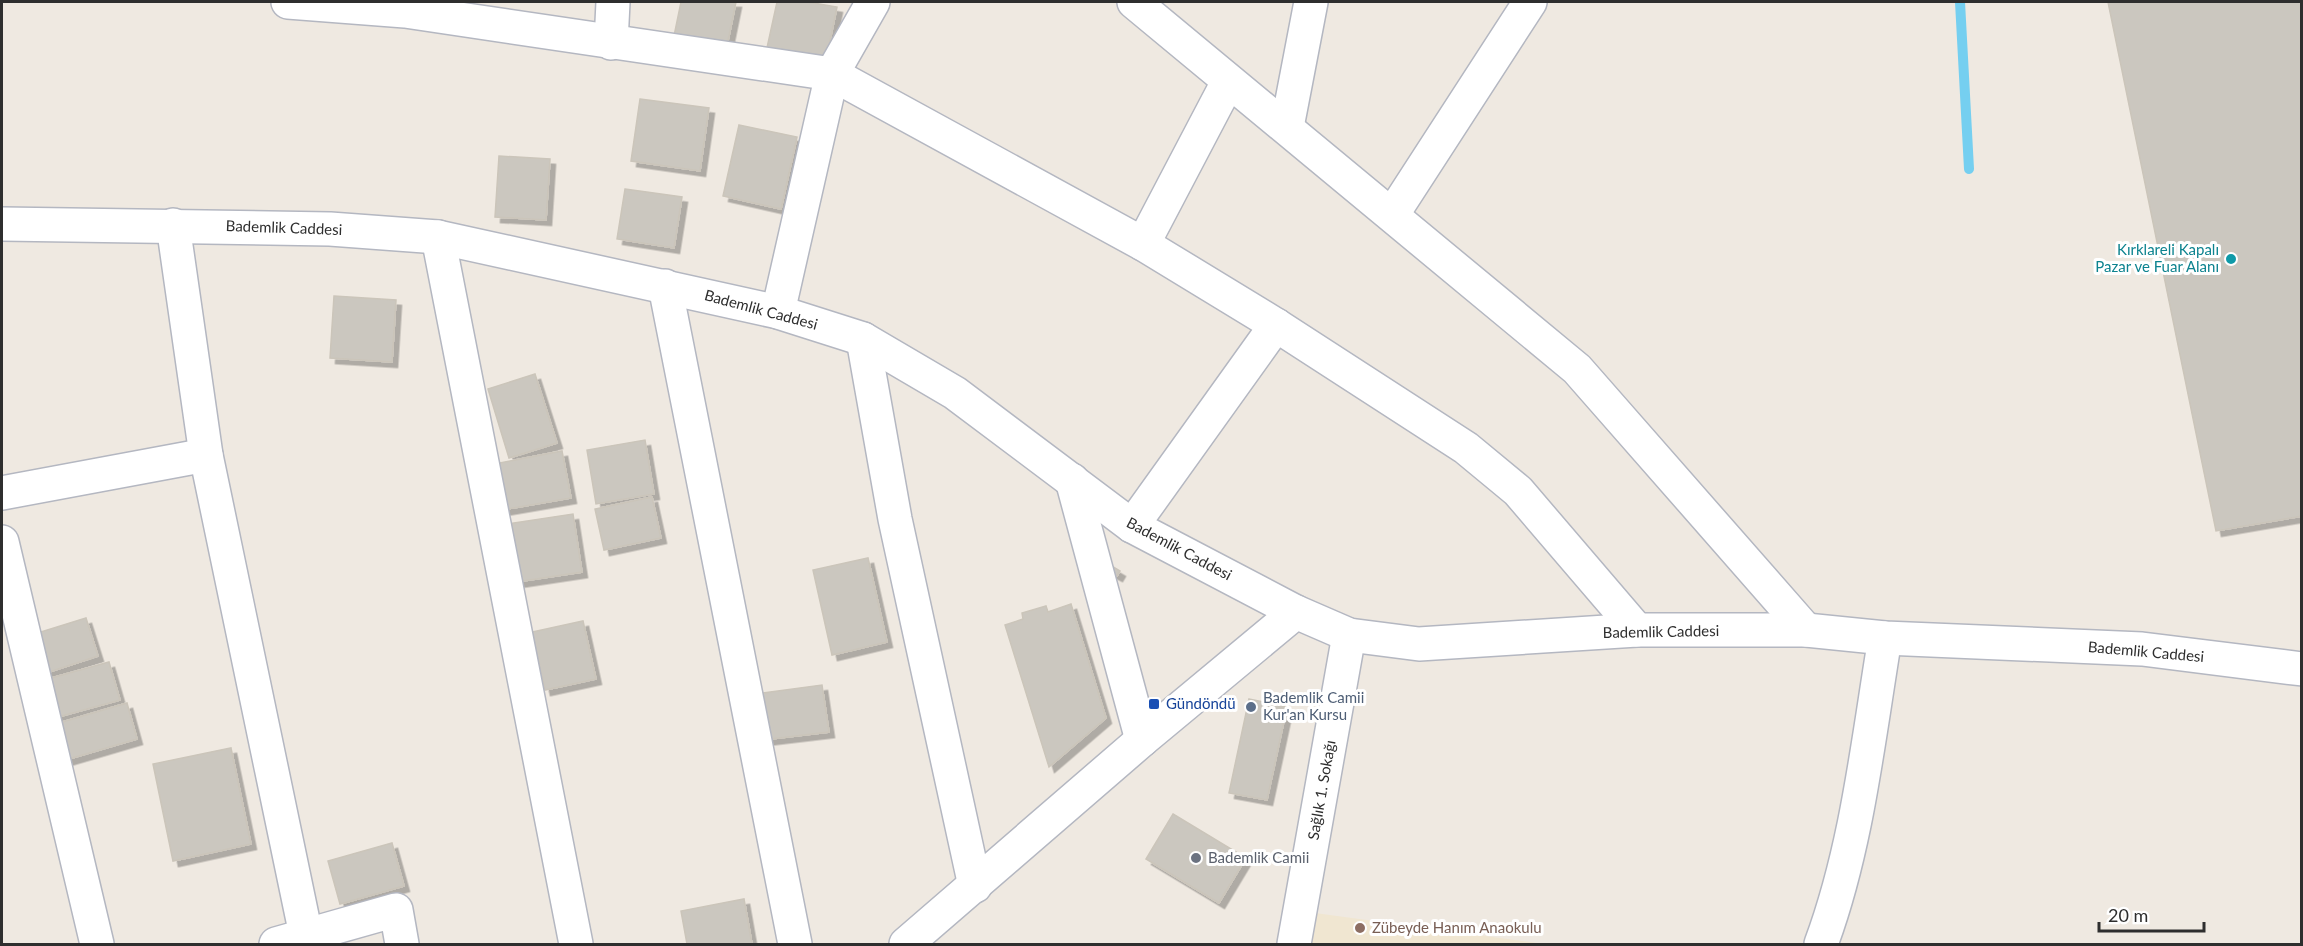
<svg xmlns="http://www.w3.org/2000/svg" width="2303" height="946" font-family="Lato,sans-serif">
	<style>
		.education { fill: #f0e6d1 }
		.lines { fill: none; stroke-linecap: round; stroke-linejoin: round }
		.stream { stroke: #75cff0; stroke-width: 10 }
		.building { fill: #cbc7bf; stroke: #cbc5ba; stroke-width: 1.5; filter: url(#shadow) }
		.minor-casing { stroke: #b4b7c1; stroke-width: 36 }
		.minor { stroke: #fff; stroke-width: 33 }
		.culture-dot { fill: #0f9aa8; stroke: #fff; stroke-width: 2 }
		.transit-dot { fill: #1a4fb4; stroke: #fff; stroke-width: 2 }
		.service-dot { fill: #5c6f8a; stroke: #fff; stroke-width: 2 }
		.worship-dot { fill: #6b7280; stroke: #fff; stroke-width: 2 }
		.education-dot { fill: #8d6e63; stroke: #fff; stroke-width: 2 }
		.labels { text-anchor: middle; stroke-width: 6; stroke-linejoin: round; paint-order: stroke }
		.street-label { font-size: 15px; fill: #2e2e2e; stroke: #fff }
		.culture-label { font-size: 15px; fill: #0d838f; stroke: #fff; text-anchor: end }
		.service-label { font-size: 15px; fill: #4e5e75; stroke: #fff; text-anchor: start }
		.transit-label { font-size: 15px; fill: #164399; stroke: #fff; text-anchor: start }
		.worship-label { font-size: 15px; fill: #5b616d; stroke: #fff; text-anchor: start }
		.education-label { font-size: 15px; fill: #785e54; stroke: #fff; text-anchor: start }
	</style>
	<defs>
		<filter id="shadow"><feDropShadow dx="5.5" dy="5.5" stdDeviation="0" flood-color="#0004"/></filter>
	</defs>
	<rect width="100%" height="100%" fill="#efe9e1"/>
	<polygon class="education" points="1300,911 1545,944 1294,944"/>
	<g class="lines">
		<polyline class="stream" points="1960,2 1969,169"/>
	</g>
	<g class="building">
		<polygon points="681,2 736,2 727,46 674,36"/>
		<polygon points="777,2 808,2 837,7 824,69 765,57"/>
		<polygon points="2108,2 2302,2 2302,516 2216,531"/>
		<polygon points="640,99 709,108 700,171 631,161"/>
		<polygon points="739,125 797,137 781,209 723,196"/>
		<polygon points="499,156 550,159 546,220 495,217"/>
		<polygon points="625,189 682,197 674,248 617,239"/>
		<polygon points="334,296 396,300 392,362 330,358"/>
		<polygon points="535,374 557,443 509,458 488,389"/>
		<polygon points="645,440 654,494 596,504 587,450"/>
		<polygon points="562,451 571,498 502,510 494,464"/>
		<polygon points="652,497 661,538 604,550 595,509"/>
		<polygon points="573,514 582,572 517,582 508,524"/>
		<polygon points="868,558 887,642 832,655 813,570"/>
		<polygon points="1100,559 1120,571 1117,576 1096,565"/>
		<polygon points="1071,604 1106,718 1049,767 1005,625 1023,619 1022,613 1046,606 1048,612"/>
		<polygon points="86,618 98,656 40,675 28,636"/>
		<polygon points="583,621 596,679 545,690 532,632"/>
		<polygon points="109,662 120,700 47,720 37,682"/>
		<polygon points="822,685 829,732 763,740 756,694"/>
		<polygon points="1249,699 1287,707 1267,800 1229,793"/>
		<polygon points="127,703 137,739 62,761 52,725"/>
		<polygon points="231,748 251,844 173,861 153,764"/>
		<polygon points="1173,814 1246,858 1219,903 1146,859"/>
		<polygon points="392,843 404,886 340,904 328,861"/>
		<polygon points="744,899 752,944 687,944 681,911"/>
	</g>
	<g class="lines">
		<g class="minor-casing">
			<g id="minor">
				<polyline points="288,2 405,11 832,74 1143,244 1276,325 1466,448 1518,491 1637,630"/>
				<polyline points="1134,2 1577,369 1806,630"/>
				<polyline points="611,43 613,2"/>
				<polyline points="1287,127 1311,2"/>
				<polyline points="1392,215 1530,2"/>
				<polyline points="2,224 330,229 438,237 778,312 863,339 955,393 1132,526 1296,612 1349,635 1419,644 1637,630 1806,630 1885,638 2142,649 2302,669"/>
				<polyline points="173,225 206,455 306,935"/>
				<polyline points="438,237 576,944"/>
				<polyline points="1143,244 1228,82"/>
				<polyline points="665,286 795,944"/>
				<polyline points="778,312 832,74 873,2"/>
				<polyline points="863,339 895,519 975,886"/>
				<polyline points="1072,480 1142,740"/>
				<polyline points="2,493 206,455"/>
				<polyline points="1132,526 1276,325"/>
				<polyline points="2,542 97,944"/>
				<polyline points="276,944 396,910 402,944"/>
				<polyline points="906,944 1142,740 1296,612"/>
				<polyline points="1294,944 1349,635"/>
				<path d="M1821 944C1857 847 1868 741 1885 638"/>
			</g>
		</g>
		<use href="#minor" class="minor"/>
	</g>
	<circle class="culture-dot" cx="2231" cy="259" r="6"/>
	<rect class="transit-dot" x="1148" y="698" width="12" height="12" rx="3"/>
	<circle class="service-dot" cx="1251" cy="707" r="6"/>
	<circle class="worship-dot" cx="1196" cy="858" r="6"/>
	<circle class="education-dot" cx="1360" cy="928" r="6"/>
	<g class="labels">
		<g class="street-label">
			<text transform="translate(284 228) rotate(2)" y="5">Bademlik Caddesi</text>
			<text transform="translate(761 310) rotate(15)" y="5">Bademlik Caddesi</text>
			<text transform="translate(1179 549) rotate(28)" y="5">Bademlik Caddesi</text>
			<text transform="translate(1661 632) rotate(-1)" y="5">Bademlik Caddesi</text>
			<text transform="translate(2146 652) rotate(5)" y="5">Bademlik Caddesi</text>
			<text transform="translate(1322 790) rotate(-80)" y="5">Sağlık 1. Sokağı</text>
		</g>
		<g class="culture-label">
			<text x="2219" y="255">Kırklareli Kapalı<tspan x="2219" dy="17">Pazar ve Fuar Alanı</tspan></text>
		</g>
		<g class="service-label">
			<text x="1263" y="703">Bademlik Camii<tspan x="1263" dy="17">Kur'an Kursu</tspan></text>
		</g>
		<g class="transit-label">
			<text x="1166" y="709">Gündöndü</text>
		</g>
		<g class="worship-label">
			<text x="1208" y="863">Bademlik Camii</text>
		</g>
		<g class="education-label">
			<text x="1372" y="933">Zübeyde Hanım Anaokulu</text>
		</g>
	</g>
	<rect width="2303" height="946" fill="none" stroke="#2e2e2e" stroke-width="6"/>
	<path d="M2099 922v9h105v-9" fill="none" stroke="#2e2e2e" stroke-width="3"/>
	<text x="2108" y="922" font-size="18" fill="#2e2e2e" stroke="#ffffff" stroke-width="4.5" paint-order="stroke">20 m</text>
</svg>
